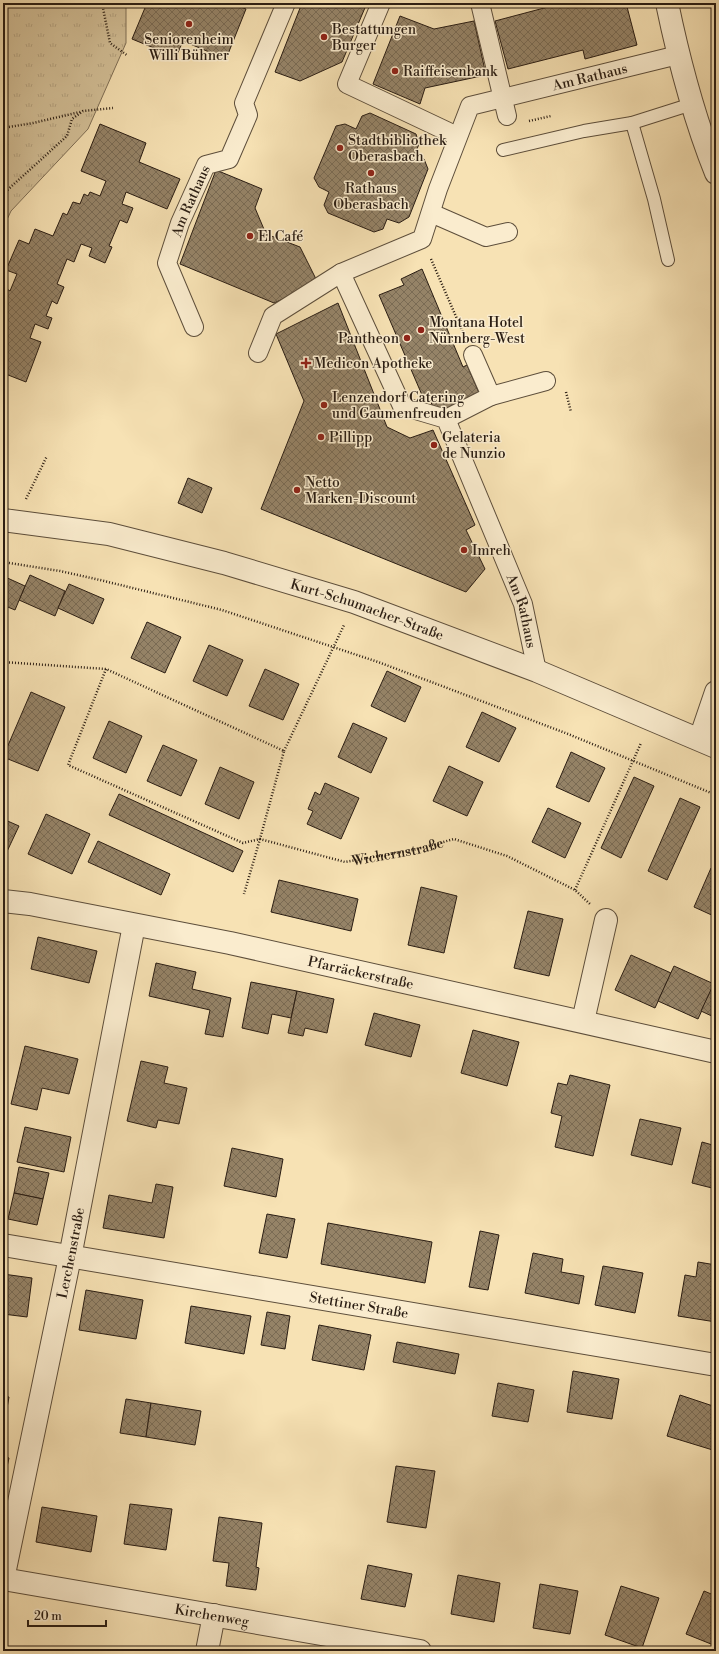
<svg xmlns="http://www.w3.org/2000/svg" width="719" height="1654" font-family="'Libre Bodoni',serif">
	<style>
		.grass { fill: url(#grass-tufts); stroke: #7f6f56 }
		.building { fill: url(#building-cross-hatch); stroke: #2a1d13 }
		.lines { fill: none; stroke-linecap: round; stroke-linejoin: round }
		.service-casing { stroke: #5d4e3b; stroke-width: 14 }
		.pedestrian-casing { stroke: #5d4e3b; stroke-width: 20 }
		.minor-casing { stroke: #5d4e3b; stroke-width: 24 }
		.tertiary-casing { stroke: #5d4e3b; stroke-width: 24 }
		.path { stroke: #2a1d13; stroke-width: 2.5; stroke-dasharray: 1 2; stroke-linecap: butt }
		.service { stroke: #faecce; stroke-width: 12 }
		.pedestrian { stroke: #faecce; stroke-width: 18 }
		.minor { stroke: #faecce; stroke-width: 22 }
		.tertiary { stroke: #faecce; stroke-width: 22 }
		.poi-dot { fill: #8f2418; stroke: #faecce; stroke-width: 1.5 }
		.labels { text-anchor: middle; stroke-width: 3; stroke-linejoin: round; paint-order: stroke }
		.poi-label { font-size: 14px; fill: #2a1d13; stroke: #faecce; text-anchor: start }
		.street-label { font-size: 14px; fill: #2a1d13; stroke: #faecce }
	</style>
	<defs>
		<pattern id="grass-tufts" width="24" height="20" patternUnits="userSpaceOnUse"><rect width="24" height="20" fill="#d4c199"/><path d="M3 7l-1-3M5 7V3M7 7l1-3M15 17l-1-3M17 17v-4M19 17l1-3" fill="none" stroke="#b6a583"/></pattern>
		<pattern id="building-cross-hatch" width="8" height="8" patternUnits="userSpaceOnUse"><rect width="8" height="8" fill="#958367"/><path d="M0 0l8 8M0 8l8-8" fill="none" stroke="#7a6b54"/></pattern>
	</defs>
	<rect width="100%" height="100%" fill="#f7e2b4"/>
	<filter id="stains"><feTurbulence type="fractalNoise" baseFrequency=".005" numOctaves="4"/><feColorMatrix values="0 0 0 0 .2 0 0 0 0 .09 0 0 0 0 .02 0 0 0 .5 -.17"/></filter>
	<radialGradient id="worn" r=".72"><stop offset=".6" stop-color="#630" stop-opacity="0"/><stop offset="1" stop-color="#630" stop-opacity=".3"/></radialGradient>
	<polygon class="grass" points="3,3 126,3 126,43 88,129 11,211 3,228"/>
	<g class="building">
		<polygon points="147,3 230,3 246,9 226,59 183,41 176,57 132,39"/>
		<polygon points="302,3 367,3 342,62 300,81 275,72"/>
		<polygon points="563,3 626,3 637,45 585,59 583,50 508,69 495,21"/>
		<polygon points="400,16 434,29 474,21 486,75 425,88 420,104 373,84"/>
		<polygon points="370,113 416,134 419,144 415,154 424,159 428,169 409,217 399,223 387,219 383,229 374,232 328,213 324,205 329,192 319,187 314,178 336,126 345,124 356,129 362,116"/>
		<polygon points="100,124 146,143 139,162 180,179 167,209 126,192 122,204 133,208 127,223 120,220 109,246 112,247 105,263 89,256 92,248 81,244 74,262 67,259 57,284 64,287 57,304 52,301 46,316 52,318 48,329 35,324 30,338 41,342 26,382 3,373 5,364 3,363 3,298 7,289 10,291 17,274 6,270 19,240 29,244 35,229 53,236 63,213 67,215 73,202 80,204 84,194 88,196 90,192 100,196 106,181 81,171"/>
		<polygon points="216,170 262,189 255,208 266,234 300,247 318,283 274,303 180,264"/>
		<polygon points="422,269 463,367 467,365 480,395 436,414 430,400 425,402 379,295 404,285 401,279"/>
		<polygon points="338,303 387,427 410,438 433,430 475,525 466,530 485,569 466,592 261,509 304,401 276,334"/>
		<polygon points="188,478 212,488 202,513 178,503"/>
		<polygon points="30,575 65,591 55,616 19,600"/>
		<polygon points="3,576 25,586 15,610 3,605"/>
		<polygon points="69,584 104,599 93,624 58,608"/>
		<polygon points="147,622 181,637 165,673 131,658"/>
		<polygon points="209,645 243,660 227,696 193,681"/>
		<polygon points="265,669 299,684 283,720 249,706"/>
		<polygon points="387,671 421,687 405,722 371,706"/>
		<polygon points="31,692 65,707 38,771 3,757"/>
		<polygon points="482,712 516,728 499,762 466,747"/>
		<polygon points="109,721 142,736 126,773 93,758"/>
		<polygon points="353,723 387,738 371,773 338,757"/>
		<polygon points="163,745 197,760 181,796 147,781"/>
		<polygon points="571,752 605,768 589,802 556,787"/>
		<polygon points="449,766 483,782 467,816 433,801"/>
		<polygon points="220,767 254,782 239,819 205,804"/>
		<polygon points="634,777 654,786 621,858 601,848"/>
		<polygon points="325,783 359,798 341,839 307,824 313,811 308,809 315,792 320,795"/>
		<polygon points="119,794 243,851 233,872 109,815"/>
		<polygon points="680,798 700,807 667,880 648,871"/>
		<polygon points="548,808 581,823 565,858 532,842"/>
		<polygon points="46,814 90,834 72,874 28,854"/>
		<polygon points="3,819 19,826 3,860"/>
		<polygon points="98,841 170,874 161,895 88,862"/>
		<polygon points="711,868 716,871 716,917 694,907"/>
		<polygon points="279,880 358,899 351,931 271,912"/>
		<polygon points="421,887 457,896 444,953 408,945"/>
		<polygon points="528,911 563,919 549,976 514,968"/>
		<polygon points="38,937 97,951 89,983 31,969"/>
		<polygon points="631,955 671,973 655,1008 615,990"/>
		<polygon points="156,963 196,972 192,989 231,998 223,1037 205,1034 210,1010 149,996"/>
		<polygon points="674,966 714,984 698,1019 658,1001"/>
		<polygon points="716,979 716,1018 701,1011"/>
		<polygon points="251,982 297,991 291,1018 272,1014 268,1034 242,1028"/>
		<polygon points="297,991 334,999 327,1033 305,1028 303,1036 288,1033"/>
		<polygon points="374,1013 420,1025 411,1057 365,1045"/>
		<polygon points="473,1030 519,1042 507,1086 461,1073"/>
		<polygon points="25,1046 78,1059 69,1094 42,1088 37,1110 11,1104"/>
		<polygon points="141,1061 168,1067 164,1083 187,1088 179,1124 158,1120 156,1128 127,1121"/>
		<polygon points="570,1075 610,1085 593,1156 555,1147 562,1116 551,1113 558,1083 567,1085"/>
		<polygon points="640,1119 681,1128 672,1165 631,1155"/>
		<polygon points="25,1127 71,1137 64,1172 17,1162"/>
		<polygon points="702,1142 716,1146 716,1189 692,1183"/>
		<polygon points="232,1148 283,1159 276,1197 224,1186"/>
		<polygon points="19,1167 49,1173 43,1199 14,1193"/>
		<polygon points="156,1184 173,1187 164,1238 103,1228 109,1195 152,1203"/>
		<polygon points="14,1193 43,1199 37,1225 8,1219"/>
		<polygon points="267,1214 295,1219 287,1258 259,1253"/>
		<polygon points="328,1223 432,1242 425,1283 321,1264"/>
		<polygon points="480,1231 499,1235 488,1290 469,1287"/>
		<polygon points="533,1253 563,1259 561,1272 584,1276 579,1304 525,1293"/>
		<polygon points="698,1262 716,1265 716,1322 678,1316 685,1275 696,1277"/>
		<polygon points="603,1266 643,1273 635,1313 595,1305"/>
		<polygon points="3,1274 32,1278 27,1317 3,1314"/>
		<polygon points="86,1290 143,1300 136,1339 79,1330"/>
		<polygon points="191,1306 251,1316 244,1354 185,1343"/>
		<polygon points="267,1312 290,1316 285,1349 261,1345"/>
		<polygon points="319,1325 371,1335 364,1370 312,1360"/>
		<polygon points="397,1342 459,1354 455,1374 393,1362"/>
		<polygon points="573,1371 619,1379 612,1419 567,1412"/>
		<polygon points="498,1383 534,1390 528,1422 492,1416"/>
		<polygon points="680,1395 716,1407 716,1451 667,1436"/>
		<polygon points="3,1396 9,1397 4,1425 3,1425"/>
		<polygon points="126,1399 151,1403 146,1437 120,1433"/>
		<polygon points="151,1403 201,1411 195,1445 146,1437"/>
		<polygon points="3,1456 9,1458 3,1485"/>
		<polygon points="396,1466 435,1471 426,1528 387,1522"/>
		<polygon points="130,1504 172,1509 166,1550 124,1544"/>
		<polygon points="42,1507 97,1516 91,1552 36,1542"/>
		<polygon points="219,1517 262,1523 256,1567 259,1568 256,1590 226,1586 229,1563 213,1561"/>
		<polygon points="368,1565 412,1574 405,1607 361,1599"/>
		<polygon points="458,1575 500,1583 494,1622 451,1614"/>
		<polygon points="540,1584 578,1591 570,1634 533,1628"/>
		<polygon points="621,1586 659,1598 642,1648 605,1635"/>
		<polygon points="704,1591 716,1596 716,1646 686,1634"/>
	</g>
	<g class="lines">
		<g class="service-casing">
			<g id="service">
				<polyline points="632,123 654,199 668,260"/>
				<polyline points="503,150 584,131 632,123 692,104"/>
			</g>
		</g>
		<g class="pedestrian-casing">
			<g id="pedestrian">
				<polyline points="381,3 347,84 457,136"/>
				<polyline points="480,3 507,116"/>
				<polyline points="431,213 486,237 508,232"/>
				<path id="s2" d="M341 273 402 406 446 419 523 604 537 671"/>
				<path id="s3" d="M194 327 167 263 180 223 206 165 229 159 248 115 244 103 286 3"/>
				<path id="s4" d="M258 353 273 316 341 273 422 239 438 189 470 106 678 55"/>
				<polyline points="491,396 546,381"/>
				<polyline points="446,419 491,396 473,355"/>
			</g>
		</g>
		<g class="minor-casing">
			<g id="minor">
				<path id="s5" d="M3 901 30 904 230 943 716 1052"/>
				<polyline points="583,1021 606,920"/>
				<path id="s6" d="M3 1245 716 1365"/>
				<path id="s7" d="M3 1579 70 1257 134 925"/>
				<polyline points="207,1651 214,1615"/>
			</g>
		</g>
		<g class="tertiary-casing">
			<g id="tertiary">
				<path d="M667 3C679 61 694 118 716 173"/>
				<path id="s8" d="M3 520 109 534 224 563 354 602 537 671 716 747"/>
				<polyline points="700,739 716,692"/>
				<path id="s9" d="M3 1579 420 1651"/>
			</g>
		</g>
		<g class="path">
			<polyline points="102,3 110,43 128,56"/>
			<polyline points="529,121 551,116"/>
			<polyline points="3,128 33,123 80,112"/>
			<polyline points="3,194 67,136 72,119 83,111 113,108"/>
			<polyline points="431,259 464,335"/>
			<polyline points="566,392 571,412"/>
			<polyline points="26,499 47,456"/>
			<polyline points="3,562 60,571 100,580 222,610 378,662 442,686 568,734 716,795"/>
			<path id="s1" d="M3 662 106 669 284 751 260 839 345 862 418 849 454 839 507 856 575 890 590 904"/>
			<polyline points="106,669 68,765 243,843 260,839 244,894"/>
			<polyline points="284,751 344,625"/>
			<polyline points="575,890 641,743"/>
		</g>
		<use href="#service" class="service"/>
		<use href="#pedestrian" class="pedestrian"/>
		<use href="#minor" class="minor"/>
		<use href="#tertiary" class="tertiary"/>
	</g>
	<g class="poi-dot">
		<circle cx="189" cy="24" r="4"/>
		<circle cx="324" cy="37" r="4"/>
		<circle cx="395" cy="71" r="4"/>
		<circle cx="340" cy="148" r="4"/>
		<circle cx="371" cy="173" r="4"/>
		<circle cx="250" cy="236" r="4"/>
		<circle cx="421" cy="330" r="4"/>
		<circle cx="407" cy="338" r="4"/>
		<path d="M304 357h4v4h4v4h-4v4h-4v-4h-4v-4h4z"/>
		<circle cx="324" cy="405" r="4"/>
		<circle cx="321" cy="437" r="4"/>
		<circle cx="434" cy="445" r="4"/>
		<circle cx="297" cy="490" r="4"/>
		<circle cx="464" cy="550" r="4"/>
	</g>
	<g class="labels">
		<g class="poi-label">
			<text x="332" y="34">Bestattungen<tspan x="332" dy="16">Burger</tspan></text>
			<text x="189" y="44" text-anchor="middle">Seniorenheim<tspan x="189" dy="16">Willi Bühner</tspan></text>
			<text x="403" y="76">Raiffeisenbank</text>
			<text x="348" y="145">Stadtbibliothek<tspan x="348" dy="16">Oberasbach</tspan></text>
			<text x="371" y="193" text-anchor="middle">Rathaus<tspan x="371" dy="16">Oberasbach</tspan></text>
			<text x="258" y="241">El Café</text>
			<text x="429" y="327">Montana Hotel<tspan x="429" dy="16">Nürnberg-West</tspan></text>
			<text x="399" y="343" text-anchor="end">Pantheon</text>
			<text x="314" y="368">Medicon Apotheke</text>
			<text x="332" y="402">Lenzendorf Catering<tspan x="332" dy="16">und Gaumenfreuden</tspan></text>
			<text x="329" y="442">Pillipp</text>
			<text x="442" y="442">Gelateria<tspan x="442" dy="16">de Nunzio</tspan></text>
			<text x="305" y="487">Netto<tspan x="305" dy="16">Marken-Discount</tspan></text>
			<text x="472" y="555">Imreh</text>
		</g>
		<g class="street-label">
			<text dy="5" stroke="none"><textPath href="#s4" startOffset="473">Am Rathaus</textPath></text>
			<text dy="5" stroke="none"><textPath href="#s3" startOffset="136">Am Rathaus</textPath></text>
			<text dy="5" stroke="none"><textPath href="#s8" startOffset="376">Kurt-Schumacher-Straße</textPath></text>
			<text dy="5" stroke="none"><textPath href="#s2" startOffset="399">Am Rathaus</textPath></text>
			<text dy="5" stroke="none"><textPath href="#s1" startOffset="532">Wichernstraße</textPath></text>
			<text dy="5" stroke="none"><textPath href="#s5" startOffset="365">Pfarräckerstraße</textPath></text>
			<text dy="5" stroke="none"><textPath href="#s7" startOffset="333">Lerchenstraße</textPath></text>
			<text dy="5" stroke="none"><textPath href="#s6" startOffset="361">Stettiner Straße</textPath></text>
			<text dy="5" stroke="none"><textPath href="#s9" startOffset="212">Kirchenweg</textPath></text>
		</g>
	</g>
	<rect width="719" height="1654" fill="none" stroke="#f7e2b4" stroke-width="16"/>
	<rect x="4" y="4" width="711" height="1646" fill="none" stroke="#2a1d13" stroke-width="2"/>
	<rect x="8" y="8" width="703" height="1638" fill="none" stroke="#2a1d13"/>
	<path d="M28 1620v6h78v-6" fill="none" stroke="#2a1d13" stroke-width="2"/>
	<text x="34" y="1620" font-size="12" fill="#2a1d13" stroke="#faecce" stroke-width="3" paint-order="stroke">20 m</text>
	<rect width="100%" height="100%" filter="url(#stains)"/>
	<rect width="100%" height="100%" fill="url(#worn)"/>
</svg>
